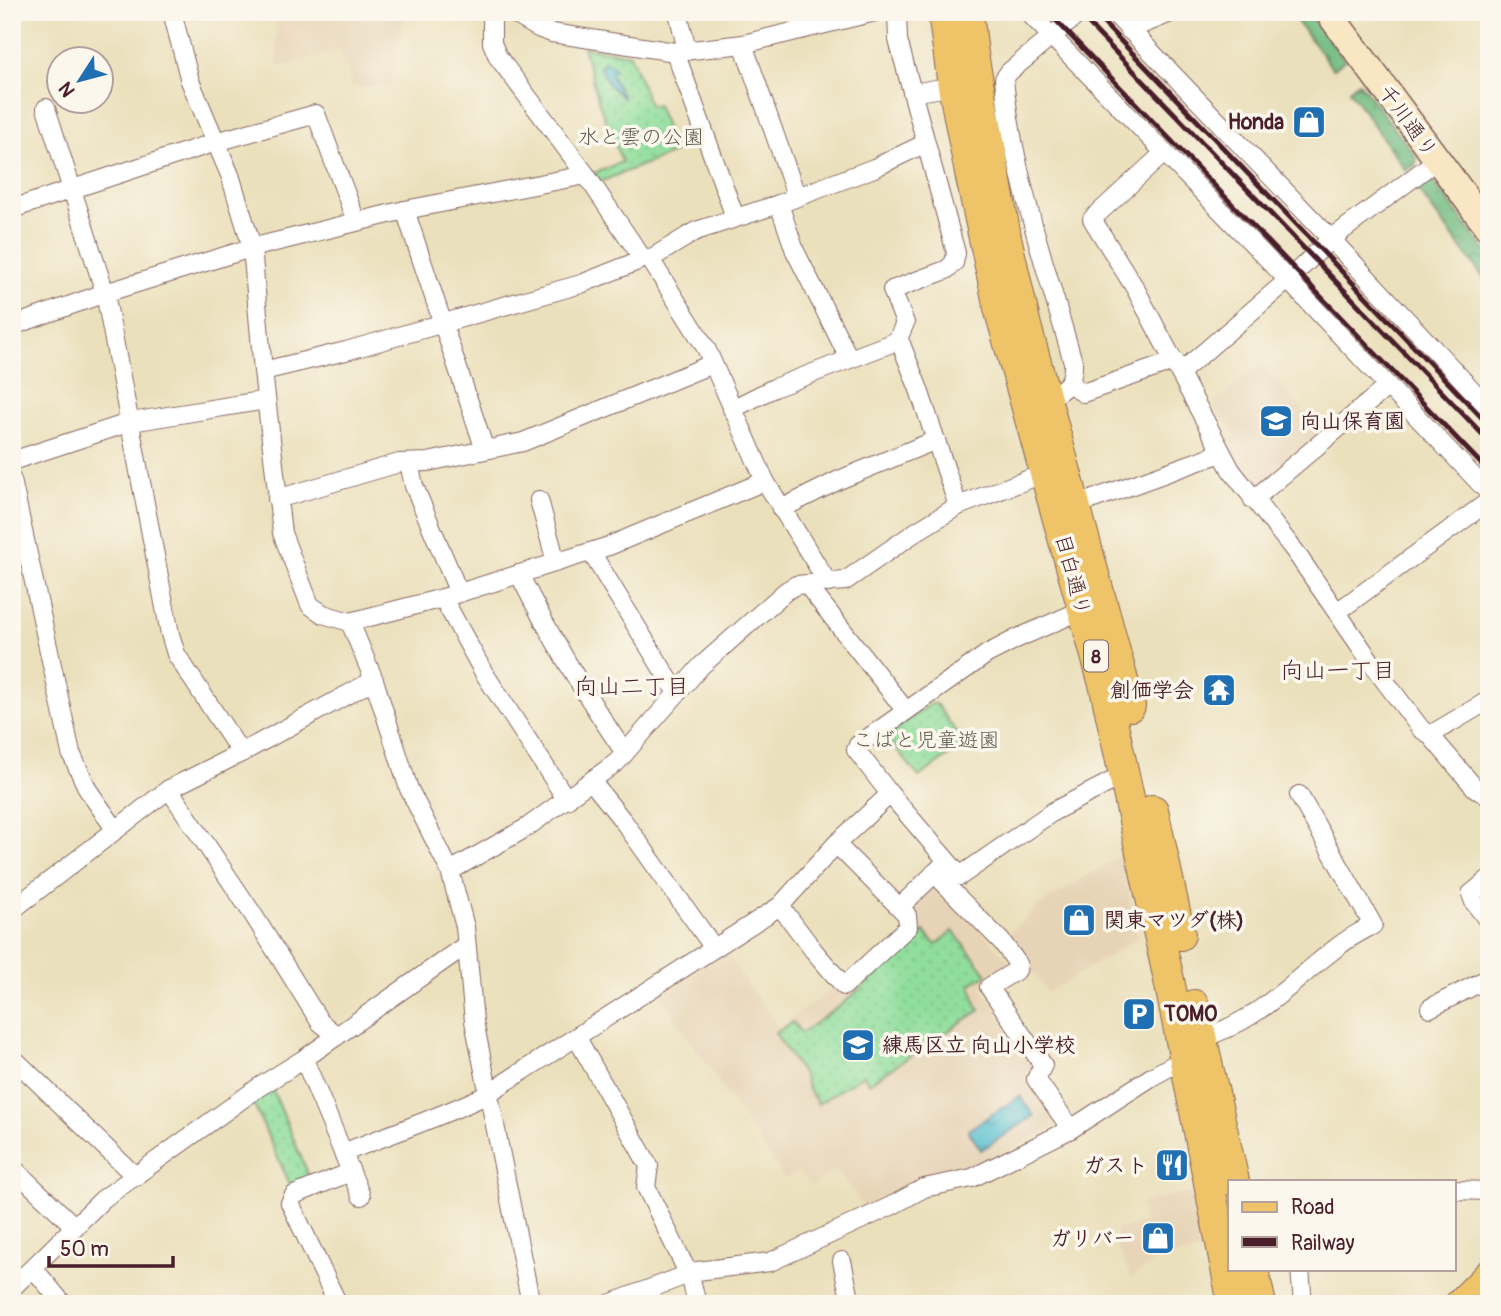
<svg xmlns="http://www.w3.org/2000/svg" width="1501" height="1316" font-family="Pangolin,'Klee One',sans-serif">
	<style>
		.built { fill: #e7d4b7 }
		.grass { fill: url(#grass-dots); stroke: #6d7e64; stroke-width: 2 }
		.forest { fill: url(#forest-crowns); stroke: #5f6e58; stroke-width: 2 }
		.water { fill: url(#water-ripples); stroke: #4f6e7d; stroke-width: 2 }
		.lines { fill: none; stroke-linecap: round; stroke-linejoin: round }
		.minor-casing { stroke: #82635e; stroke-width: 20 }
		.secondary-casing { stroke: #82635e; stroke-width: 29 }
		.primary-casing { stroke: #82635e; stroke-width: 32 }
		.minor { stroke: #fff; stroke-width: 18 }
		.secondary { stroke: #f9e7c3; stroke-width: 26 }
		.primary { stroke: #efc469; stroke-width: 30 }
		.rail { stroke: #4a1f2b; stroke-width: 5 }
		.labels { text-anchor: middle; stroke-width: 7; stroke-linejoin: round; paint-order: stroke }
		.shield { fill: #fbf7ec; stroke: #7f6065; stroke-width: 2 }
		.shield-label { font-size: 19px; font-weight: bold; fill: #4a1f2b }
		.street-label { font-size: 21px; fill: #4a1f2b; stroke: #fbf7ec }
		.poi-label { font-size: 21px; font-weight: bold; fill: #4a1f2b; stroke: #fbf7ec; text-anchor: end }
		.park-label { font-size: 21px; fill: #5f584d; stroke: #fbf7ec }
		.neighbourhood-label { font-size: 23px; fill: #4a1f2b; stroke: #fbf7ec }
	</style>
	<defs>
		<pattern id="grass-dots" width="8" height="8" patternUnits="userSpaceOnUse" patternTransform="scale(1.75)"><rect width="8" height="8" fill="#90de9c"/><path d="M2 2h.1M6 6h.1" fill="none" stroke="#7ebe87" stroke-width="1.8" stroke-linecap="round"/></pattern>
		<pattern id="forest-crowns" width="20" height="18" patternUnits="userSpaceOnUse" patternTransform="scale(1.75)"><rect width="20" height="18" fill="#74bd84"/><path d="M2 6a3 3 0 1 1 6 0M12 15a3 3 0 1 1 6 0" fill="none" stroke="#61996c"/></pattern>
		<pattern id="water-ripples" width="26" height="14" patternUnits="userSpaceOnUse" patternTransform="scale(1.75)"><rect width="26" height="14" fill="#54becf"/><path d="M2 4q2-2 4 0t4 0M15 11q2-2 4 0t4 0" fill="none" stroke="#489aa8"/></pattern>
	</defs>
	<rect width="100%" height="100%" fill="#fbf7ec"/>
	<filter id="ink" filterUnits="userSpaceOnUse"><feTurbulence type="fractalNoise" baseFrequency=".0143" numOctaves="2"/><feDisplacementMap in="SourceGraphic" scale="14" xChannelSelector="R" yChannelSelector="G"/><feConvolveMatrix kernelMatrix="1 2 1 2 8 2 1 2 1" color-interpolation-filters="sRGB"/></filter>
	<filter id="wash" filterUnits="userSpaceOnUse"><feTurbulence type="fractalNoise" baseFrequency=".00686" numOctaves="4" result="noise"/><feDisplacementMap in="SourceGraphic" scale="28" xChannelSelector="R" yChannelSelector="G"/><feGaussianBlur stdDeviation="1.57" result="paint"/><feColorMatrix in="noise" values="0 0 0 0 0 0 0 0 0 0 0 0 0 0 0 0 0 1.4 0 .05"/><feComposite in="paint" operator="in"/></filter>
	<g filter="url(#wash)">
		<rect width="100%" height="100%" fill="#ebe0bc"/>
		<g class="built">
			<polygon points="275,12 297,15 298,12 405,12 389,87 353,87 340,50 278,67"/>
			<polygon points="1262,364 1323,433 1260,487 1251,486 1224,445 1236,434 1212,405"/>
			<polygon points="1121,855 1138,938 1048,993 1005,936 1041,904"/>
			<polygon points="931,887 941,887 1010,962 1009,968 981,986 1034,1061 1032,1070 1025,1076 1058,1120 1056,1126 973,1169 924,1178 866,1210 836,1169 812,1186 798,1171 785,1179 659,994 724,951 779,1028 836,985 844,997 918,927 912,910 912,904"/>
			<polygon points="1193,1192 1204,1249 1155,1261 1131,1278 1115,1243 1116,1230 1144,1222 1141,1203"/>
		</g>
		<g class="grass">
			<polygon points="583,47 630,54 650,106 657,105 676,152 597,183 592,174 622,162 600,106"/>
			<polygon points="931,704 936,704 965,744 919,777 886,736"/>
			<polygon points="953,931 987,974 971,984 976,1005 980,1010 869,1083 863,1075 818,1104 808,1089 804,1077 775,1033 793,1022 801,1033 845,1002 924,932 936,945"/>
			<polygon points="272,1088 312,1183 293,1191 252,1101"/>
		</g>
		<g class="forest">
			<polygon points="1290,12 1307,12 1345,60 1333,69"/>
			<polygon points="1359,82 1417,158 1415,165 1406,171 1349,90"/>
			<polygon points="1426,181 1435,184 1489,255 1489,285 1418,190"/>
		</g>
		<g class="water">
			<polygon points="603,63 611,64 615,70 611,72 611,75 624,99 608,84 600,68"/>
			<polygon points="1020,1096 1034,1116 981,1150 968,1130"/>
		</g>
	</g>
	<g filter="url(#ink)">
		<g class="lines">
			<g class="minor-casing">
				<g id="minor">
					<polyline points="172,12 190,81 230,175 249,237 253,258 263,371 282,533 310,605 323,614 350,622 443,598 609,546 765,481"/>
					<polyline points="492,12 492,43 498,57 586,175 643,259"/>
					<polyline points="511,12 538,28 552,33 675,52 743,44 875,12"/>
					<polyline points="678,12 687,51"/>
					<polyline points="1028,12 1288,280 1489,493"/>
					<polyline points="1113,12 1331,239 1489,408"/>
					<polyline points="1129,30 1173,12"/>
					<polyline points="743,44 796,195"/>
					<polyline points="675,52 735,217"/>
					<polyline points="912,93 960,85"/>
					<polyline points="46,108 105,293 170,634 176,654 241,753"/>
					<polyline points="1164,153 1092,219 1135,288 1231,470 1294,550 1378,672 1421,729 1430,735 1475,788 1489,797"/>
					<polyline points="779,204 795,251 849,358"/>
					<polyline points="1473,208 1489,198"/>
					<polyline points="12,209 216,142 316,114 356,221"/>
					<polyline points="405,210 485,450"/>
					<polyline points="650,259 706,348 765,481 828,583"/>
					<polyline points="12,326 105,293 251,248 405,210 586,175"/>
					<polyline points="897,341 901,344 918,387 958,506"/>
					<polyline points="263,371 346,351 581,284 643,259 650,259 696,231 779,204 874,168 924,144"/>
					<polyline points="1181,372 1288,280 1331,239 1437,160"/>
					<polyline points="1070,383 1083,393 1175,361"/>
					<path d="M1047 400C1064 388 1074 385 1073 362 1047 269 1013 175 1004 79L1009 72 1081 12"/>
					<polyline points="732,409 774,388 897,341 905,323 892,290 946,270 954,263 956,253 898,40 897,12"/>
					<polyline points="12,461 131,422 266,400"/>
					<polyline points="409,463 414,486 459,593"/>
					<polyline points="12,480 71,753 88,790 115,829"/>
					<polyline points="277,499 399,463 428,462 523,442 712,364"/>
					<polyline points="539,500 556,562"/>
					<polyline points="1253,500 1388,386"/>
					<polyline points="1077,505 1221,453"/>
					<polyline points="781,509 839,480 936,440"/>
					<polyline points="591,552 677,693"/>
					<path d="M519 574C550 636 585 695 625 753"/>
					<polyline points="808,586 906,711"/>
					<polyline points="443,598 484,673 567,800"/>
					<polyline points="1082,610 1018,638 987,654 858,745 856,750 890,794 960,876 1054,811 1124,775"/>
					<polyline points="1337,612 1489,501"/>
					<polyline points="350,622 374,680 409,789 450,871 465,927 474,1021 531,1304"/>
					<polyline points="1430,735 1489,700"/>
					<polyline points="592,782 624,822 714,948"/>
					<polyline points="169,789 254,916 320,1022 337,1036"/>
					<polyline points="450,871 526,828 617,762 701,666 786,591 796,585 845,581 917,531 958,506 1045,473"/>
					<polyline points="934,873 1002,942 1018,964 1017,970 989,987 1043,1065 1036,1079 1071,1129"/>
					<polyline points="1489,879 1471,894 1474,902 1489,922"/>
					<polyline points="780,906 814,951 844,986 908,927 907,915 836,844"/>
					<polyline points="900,907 942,866"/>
					<polyline points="12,910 169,789 241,753 374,680"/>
					<polyline points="1430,1008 1489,978"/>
					<polyline points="577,1038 649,1166 646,1187 691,1279 697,1304"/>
					<path d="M1201 1038C1259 1022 1294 979 1340 945 1350 937 1362 931 1373 925L1299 795"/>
					<polyline points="12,1057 136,1177"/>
					<polyline points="304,1059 361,1196"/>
					<path d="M343 1153C390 1134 438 1118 484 1096L780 906 836 844 890 794"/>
					<polyline points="12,1167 75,1227"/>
					<polyline points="1454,1190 1489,1191"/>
					<polyline points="842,1261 851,1304"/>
					<polyline points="34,1269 63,1304"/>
					<polyline points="1300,1269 1303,1304"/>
					<polyline points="12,1288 103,1199 259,1087 304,1059 466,945"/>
					<polyline points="338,1304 290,1203 294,1195 351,1172"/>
					<polyline points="609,1304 697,1271 770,1262 891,1206 924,1188 972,1178 1071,1129 1153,1076 1184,1059"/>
				</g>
			</g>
			<g class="secondary-casing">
				<polyline id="secondary" points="1328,12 1489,229"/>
			</g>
			<g class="primary-casing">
				<g id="primary">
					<polyline points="943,12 953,86 970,173 999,308 1105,688 1169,980 1233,1304"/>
					<polyline points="968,12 973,54 1006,237 1026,326 1130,706"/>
					<polyline points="1153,810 1180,935"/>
					<polyline points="1194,1005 1234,1181"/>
					<polyline points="1253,1269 1261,1304"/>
					<polyline points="1460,1304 1489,1275"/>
				</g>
			</g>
			<use href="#minor" class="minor"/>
			<use href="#secondary" class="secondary"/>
			<use href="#primary" class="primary"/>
			<g class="rail">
				<polyline points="1048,12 1489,472"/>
				<polyline points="1077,12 1489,441"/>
				<polyline points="1093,12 1489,425"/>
			</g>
		</g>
	</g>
	<defs>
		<g id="shop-square" transform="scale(1.75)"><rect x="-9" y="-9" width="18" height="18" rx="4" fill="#1f6fb2" stroke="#fbf7ec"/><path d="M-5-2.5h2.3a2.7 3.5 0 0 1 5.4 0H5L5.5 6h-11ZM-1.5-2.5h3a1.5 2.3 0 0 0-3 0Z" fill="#fff"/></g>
		<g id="school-square" transform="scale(1.75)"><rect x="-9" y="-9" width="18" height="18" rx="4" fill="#1f6fb2" stroke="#fbf7ec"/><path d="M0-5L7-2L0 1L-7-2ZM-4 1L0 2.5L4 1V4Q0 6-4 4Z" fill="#fff"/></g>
		<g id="temple-square" transform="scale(1.75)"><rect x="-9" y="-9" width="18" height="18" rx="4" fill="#1f6fb2" stroke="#fbf7ec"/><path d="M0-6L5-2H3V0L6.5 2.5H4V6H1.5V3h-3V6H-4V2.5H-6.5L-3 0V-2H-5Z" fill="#fff"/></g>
		<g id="parking-square" transform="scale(1.75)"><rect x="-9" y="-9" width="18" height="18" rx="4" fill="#1f6fb2" stroke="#fbf7ec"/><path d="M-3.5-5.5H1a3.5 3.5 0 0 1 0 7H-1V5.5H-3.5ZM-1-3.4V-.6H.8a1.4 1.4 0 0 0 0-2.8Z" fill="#fff"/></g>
		<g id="restaurant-square" transform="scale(1.75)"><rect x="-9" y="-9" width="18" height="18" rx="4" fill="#1f6fb2" stroke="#fbf7ec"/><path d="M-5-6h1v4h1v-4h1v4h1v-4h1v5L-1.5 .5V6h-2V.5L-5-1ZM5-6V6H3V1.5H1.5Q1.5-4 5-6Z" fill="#fff"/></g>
	</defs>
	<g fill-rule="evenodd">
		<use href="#shop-square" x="1309" y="122"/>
		<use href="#school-square" x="1276" y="421"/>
		<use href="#temple-square" x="1219" y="690"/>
		<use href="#shop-square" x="1079" y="920"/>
		<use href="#parking-square" x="1139" y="1014"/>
		<use href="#school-square" x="858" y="1045"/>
		<use href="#restaurant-square" x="1172" y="1165"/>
		<use href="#shop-square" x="1158" y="1238"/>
	</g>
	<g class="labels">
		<rect class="shield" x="1084" y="640.5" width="24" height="31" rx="5"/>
		<g class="shield-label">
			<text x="1096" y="663">8</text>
		</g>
		<g class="street-label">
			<text transform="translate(1408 121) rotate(54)" y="7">千川通り</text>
			<text transform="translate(1073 575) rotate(75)" y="7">目白通り</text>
		</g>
		<g class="poi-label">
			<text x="1284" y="129">Honda</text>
			<text x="1300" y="428" text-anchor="start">向山保育園</text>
			<text x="1194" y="697">創価学会</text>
			<text x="1104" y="927" text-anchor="start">関東マツダ(株)</text>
			<text x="1164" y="1021" text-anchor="start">TOMO</text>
			<text x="882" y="1052" text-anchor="start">練馬区立 向山小学校</text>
			<text x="1148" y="1172">ガスト</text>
			<text x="1134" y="1245">ガリバー</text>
		</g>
		<g class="park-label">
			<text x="641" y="144">水と雲の公園</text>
			<text x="926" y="747">こばと児童遊園</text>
		</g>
		<g class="neighbourhood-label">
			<text x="1338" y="678">向山一丁目</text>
			<text x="632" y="694">向山二丁目</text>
		</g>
	</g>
	<rect width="1501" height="1316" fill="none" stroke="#fbf7ec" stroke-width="42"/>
	<rect x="1228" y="1180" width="228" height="91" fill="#fbf7ec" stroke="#b4a19f" stroke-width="2"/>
	<rect x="1242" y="1202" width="35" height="10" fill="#efc469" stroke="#b4a19f" stroke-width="2"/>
	<text x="1291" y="1214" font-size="21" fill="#4a1f2b">Road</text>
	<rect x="1242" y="1237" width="35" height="10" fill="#4a1f2b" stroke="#b4a19f" stroke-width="2"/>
	<text x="1291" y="1250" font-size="21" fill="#4a1f2b">Railway</text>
	<g transform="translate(80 80) rotate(234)"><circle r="33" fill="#fbf7ec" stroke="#b4a19f" stroke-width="2"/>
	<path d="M0-5L12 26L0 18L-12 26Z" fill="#1f6fb2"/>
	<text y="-10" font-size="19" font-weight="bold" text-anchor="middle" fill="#4a1f2b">N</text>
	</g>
	<path d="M49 1256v10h124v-10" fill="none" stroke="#4a1f2b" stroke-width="3.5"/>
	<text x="60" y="1256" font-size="21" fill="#4a1f2b" stroke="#fbf7ec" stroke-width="5" paint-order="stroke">50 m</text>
</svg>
